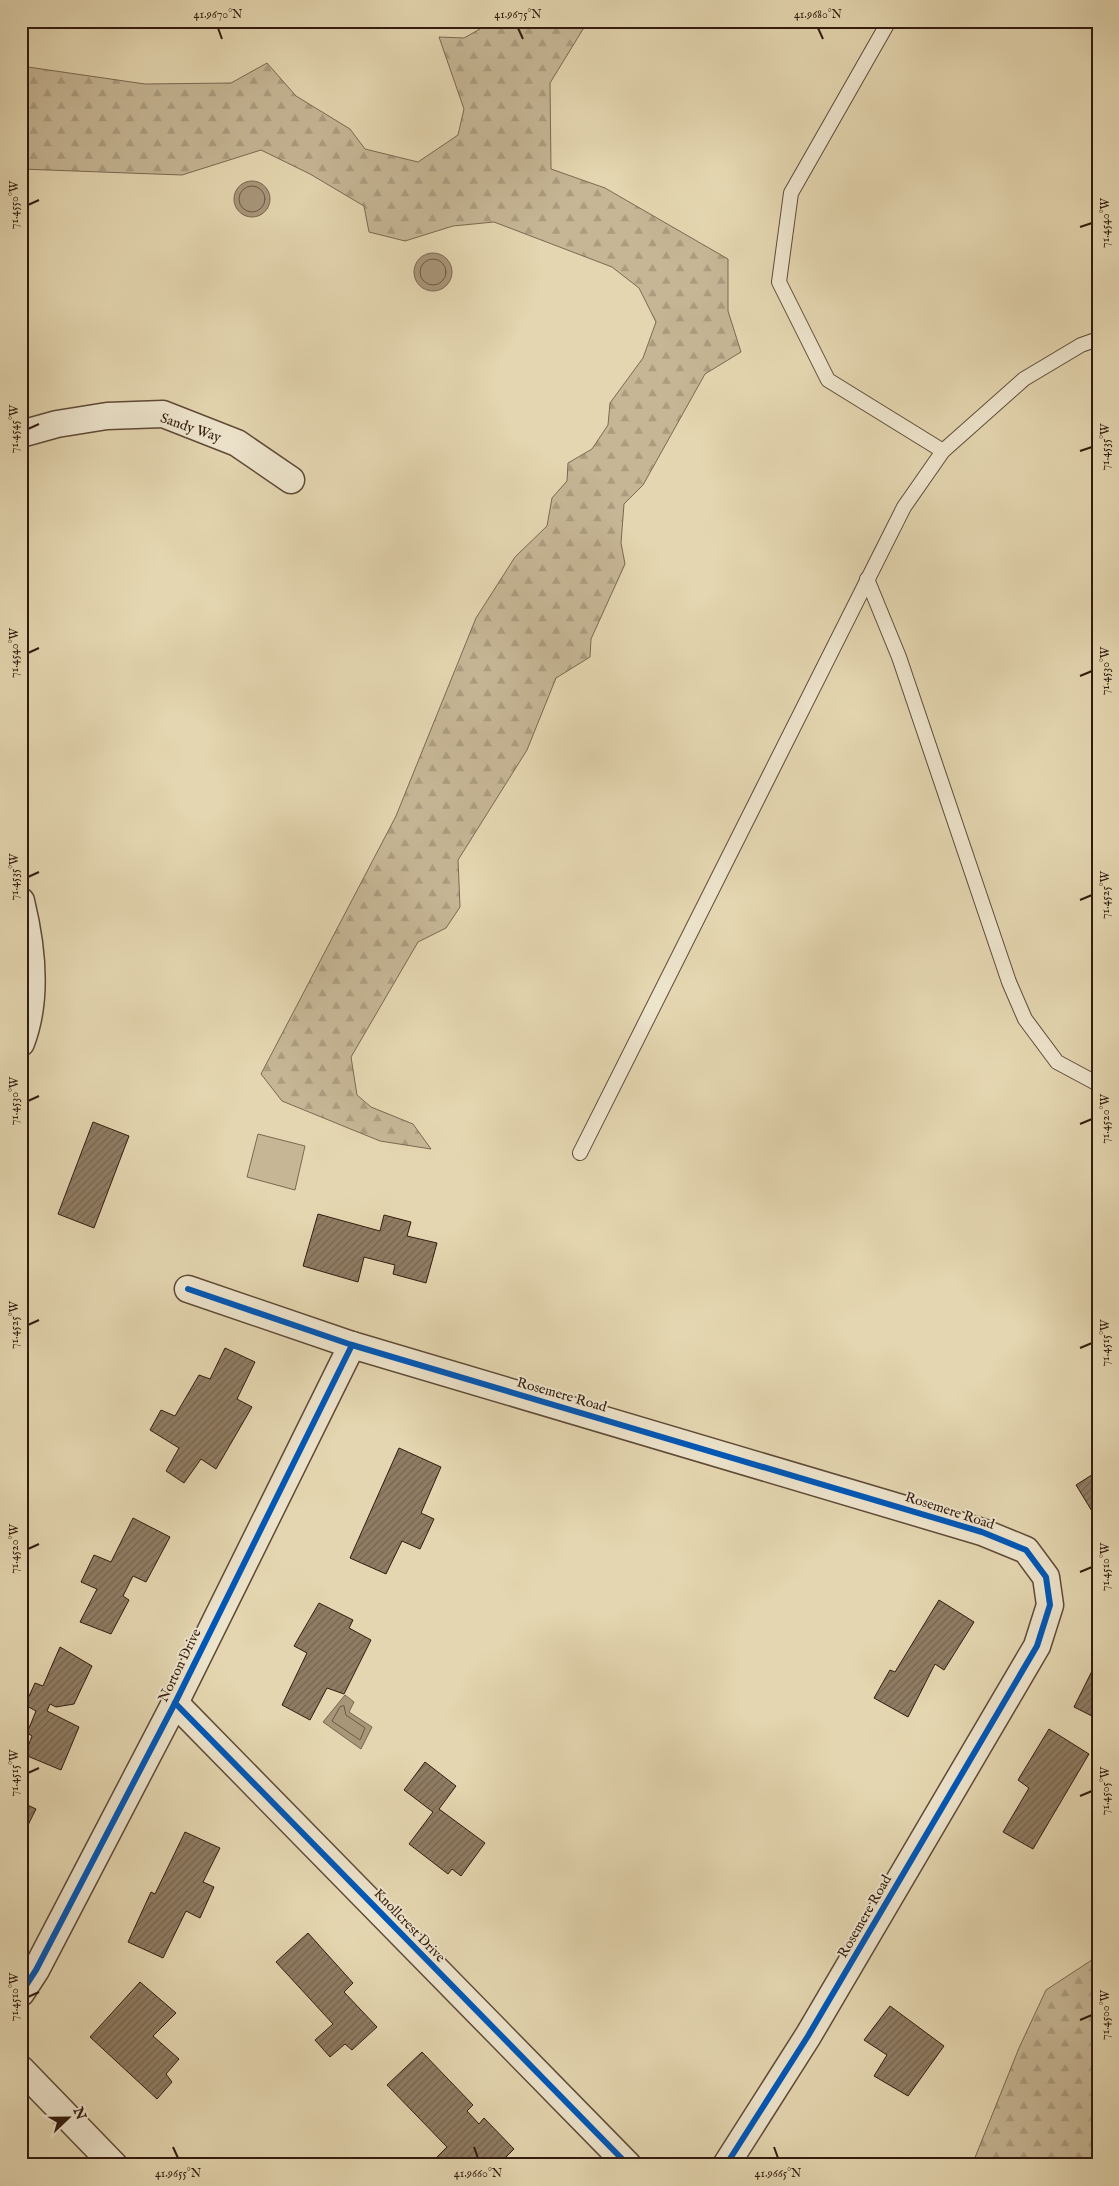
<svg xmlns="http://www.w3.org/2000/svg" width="1119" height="2186" font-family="'IM FELL English',serif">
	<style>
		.grass { fill: #c6b695; stroke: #7c6852 }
		.forest { fill: url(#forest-firs); stroke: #7c6852 }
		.water { fill: #a89679; stroke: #79654f }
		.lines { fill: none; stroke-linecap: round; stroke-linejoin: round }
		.shore { stroke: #6e5844; stroke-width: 1 }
		.building { fill: url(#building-hatch); stroke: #331b0f }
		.service-casing { stroke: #5f4a37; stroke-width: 16 }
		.minor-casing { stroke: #5f4a37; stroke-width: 29 }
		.service { stroke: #ede4cc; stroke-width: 14 }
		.minor { stroke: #ede4cc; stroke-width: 26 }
		.cycleway-casing { stroke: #ede4cc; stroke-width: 9 }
		.cycleway { stroke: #0057b8; stroke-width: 6 }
		.ticks { fill: none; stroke: #331b0f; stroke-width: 2 }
		.labels { text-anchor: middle; stroke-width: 4; stroke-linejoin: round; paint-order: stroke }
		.street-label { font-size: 14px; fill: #331b0f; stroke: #ede4cc }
		.neatline { fill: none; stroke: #331b0f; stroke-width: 2 }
		.ticks-label { font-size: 12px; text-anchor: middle; fill: #331b0f }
	</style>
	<defs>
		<pattern id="forest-firs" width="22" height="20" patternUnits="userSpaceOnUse" patternTransform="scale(1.25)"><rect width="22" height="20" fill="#c6b695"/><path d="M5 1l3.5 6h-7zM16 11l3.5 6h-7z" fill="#ab9c7f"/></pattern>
		<pattern id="building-hatch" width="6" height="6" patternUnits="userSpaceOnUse" patternTransform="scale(1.25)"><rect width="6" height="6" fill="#8f7c63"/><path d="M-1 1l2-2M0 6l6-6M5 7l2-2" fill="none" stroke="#756550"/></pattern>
	</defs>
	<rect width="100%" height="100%" fill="#e4d6b0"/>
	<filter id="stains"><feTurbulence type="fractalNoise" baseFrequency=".004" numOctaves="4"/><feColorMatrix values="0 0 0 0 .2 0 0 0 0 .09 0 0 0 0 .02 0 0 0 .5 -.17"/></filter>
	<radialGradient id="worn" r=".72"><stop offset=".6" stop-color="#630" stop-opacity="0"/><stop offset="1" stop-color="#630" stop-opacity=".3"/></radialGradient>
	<polygon class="grass" points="258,1134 305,1146 295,1190 247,1177"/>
	<g class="forest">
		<polygon points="494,21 588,21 550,83 551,169 605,188 728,259 728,311 741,352 705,374 643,485 624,504 621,543 625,564 591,639 590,657 556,678 527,750 458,860 460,907 446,928 418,942 351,1057 357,1095 371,1107 413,1124 431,1149 380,1141 282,1101 261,1074 396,816 476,618 515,557 547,526 552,498 567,481 568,463 592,449 608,425 610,403 643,358 656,322 639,288 612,267 494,222 453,226 405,241 369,232 364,206 310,174 261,150 182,175 21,169 21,66 145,84 231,83 267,63 296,96 350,129 365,149 418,162 458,135 464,109 439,37 464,38"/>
		<polygon points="1098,1956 1098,2165 972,2165 1019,2048 1046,1990"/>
	</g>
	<g class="water">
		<circle cx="252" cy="199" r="18"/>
		<circle cx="433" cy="272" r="19"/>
		<polygon points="345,1695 354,1702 349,1712 372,1727 361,1749 323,1722"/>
	</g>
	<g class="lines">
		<g class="shore">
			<circle cx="252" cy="199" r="13"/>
			<circle cx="433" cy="272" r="13"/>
			<polygon points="344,1706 346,1715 365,1728 360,1740 332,1721 340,1707"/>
		</g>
	</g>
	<g class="building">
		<polygon points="93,1122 129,1136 94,1228 58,1214"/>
		<polygon points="318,1214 380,1231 384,1215 411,1222 407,1236 437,1243 426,1283 393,1274 395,1265 364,1257 358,1282 303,1266"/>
		<polygon points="225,1348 255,1362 237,1399 252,1407 216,1469 201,1459 184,1483 166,1471 179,1448 150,1430 161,1410 175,1416 199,1375 210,1379"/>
		<polygon points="399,1448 441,1467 421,1513 434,1519 420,1549 402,1541 386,1574 350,1558"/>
		<polygon points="1098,1471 1098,1521 1076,1485"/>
		<polygon points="133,1518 170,1537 146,1582 133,1576 123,1596 129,1600 111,1634 80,1622 97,1589 81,1582 94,1555 111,1562"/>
		<polygon points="939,1600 974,1622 944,1670 935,1664 908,1717 874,1698 890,1670 895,1672"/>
		<polygon points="319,1603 353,1620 349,1628 371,1640 344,1694 327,1688 310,1720 282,1705 307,1653 294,1646"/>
		<polygon points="60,1647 92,1666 74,1704 56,1707 50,1704 47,1711 79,1727 61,1770 25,1755 32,1736 27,1733 36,1711 25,1705 35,1683 43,1686"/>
		<polygon points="1097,1661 1098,1662 1098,1719 1074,1707"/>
		<polygon points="1049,1729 1089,1754 1033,1849 1003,1832 1029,1788 1018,1780"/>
		<polygon points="425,1762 456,1786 439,1809 485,1843 461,1876 452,1869 448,1874 409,1844 433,1812 404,1790"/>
		<polygon points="21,1802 36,1809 21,1839"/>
		<polygon points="185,1832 220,1848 203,1882 214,1887 200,1918 186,1911 163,1958 128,1942 151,1892 155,1894"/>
		<polygon points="308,1933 353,1983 344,1992 377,2027 352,2050 345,2044 330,2057 315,2040 333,2024 276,1962"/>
		<polygon points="140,1982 176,2013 153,2036 179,2059 166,2074 172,2082 157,2099 90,2037"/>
		<polygon points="890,2006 944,2046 908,2096 874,2076 887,2055 864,2040"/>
		<polygon points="422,2052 473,2105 467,2111 479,2124 484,2118 514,2149 498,2165 439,2165 434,2160 447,2147 387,2085"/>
	</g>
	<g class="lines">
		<g class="service-casing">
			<g id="service">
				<polyline points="889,21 791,193 779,282 828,380 943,451"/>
				<polyline points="867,579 899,657 1009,982 1025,1019 1057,1062 1098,1084"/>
				<polyline points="580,1153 904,507 943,451 1024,379 1081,345 1098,339"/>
			</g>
		</g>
		<g class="minor-casing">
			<g id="minor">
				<polyline points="21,434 57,424 107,416 163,414 237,443 291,480"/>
				<path d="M21 901C32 946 38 999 21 1043"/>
				<polyline points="188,1289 352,1345 982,1532 1026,1550 1046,1577 1050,1605 1037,1646 808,2036 726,2165"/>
				<polyline points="175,1703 628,2165"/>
				<polyline points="21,1993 36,1970 175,1703 352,1345"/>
				<polyline points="21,2069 114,2165"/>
			</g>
		</g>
		<use href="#service" class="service"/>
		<use href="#minor" class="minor"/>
		<g class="cycleway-casing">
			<g id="cycleway">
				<polyline points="188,1289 352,1345 982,1532 1026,1550 1046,1577 1050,1605 1037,1646 808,2036 726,2165"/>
				<polyline points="175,1703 628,2165"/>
				<polyline points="21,1993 36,1970 175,1703 352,1345"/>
			</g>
		</g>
		<use href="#cycleway" class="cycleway"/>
	</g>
	<path class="ticks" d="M218 28 222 39M518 28 523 39M818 28 823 39M28 205 39 200M1080 227 1092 223M28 429 39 424M1080 451 1092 447M28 653 39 648M1080 676 1092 671M28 877 39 872M1080 900 1092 895M28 1101 39 1096M1080 1124 1092 1119M28 1325 39 1320M1080 1348 1092 1343M28 1549 39 1544M1080 1572 1092 1567M28 1773 39 1768M1080 1796 1092 1791M28 1997 39 1992M1080 2020 1092 2015M173 2147 178 2158M474 2147 478 2158M774 2147 778 2158"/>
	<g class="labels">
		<g class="street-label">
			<text transform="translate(191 427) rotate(19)" y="5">Sandy Way</text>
			<text transform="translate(562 1394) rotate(16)" y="5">Rosemere Road</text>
			<text transform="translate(950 1510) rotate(18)" y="5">Rosemere Road</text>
			<text transform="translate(179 1665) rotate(-64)" y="5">Norton Drive</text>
			<text transform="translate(864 1916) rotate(-60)" y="5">Rosemere Road</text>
			<text transform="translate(410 1925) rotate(46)" y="5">Knollcrest Drive</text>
		</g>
	</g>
	<rect width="1119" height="2186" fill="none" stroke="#e4d6b0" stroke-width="55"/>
	<g transform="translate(68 2118) rotate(68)" stroke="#ede4cc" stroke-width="4" paint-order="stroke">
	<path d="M0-4L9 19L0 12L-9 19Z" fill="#331b0f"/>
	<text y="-8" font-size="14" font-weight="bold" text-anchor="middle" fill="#331b0f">N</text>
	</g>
	<rect x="28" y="28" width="1064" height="2130" class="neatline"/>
	<g class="ticks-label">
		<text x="218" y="18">41.9670°N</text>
		<text x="518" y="18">41.9675°N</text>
		<text x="818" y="18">41.9680°N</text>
		<text transform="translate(14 205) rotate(-90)" y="4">71.4550°W</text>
		<text transform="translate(1105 223) rotate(-90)" y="4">71.4540°W</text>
		<text transform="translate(14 429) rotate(-90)" y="4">71.4545°W</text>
		<text transform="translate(1105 447) rotate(-90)" y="4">71.4535°W</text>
		<text transform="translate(14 653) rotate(-90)" y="4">71.4540°W</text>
		<text transform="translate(1105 671) rotate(-90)" y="4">71.4530°W</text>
		<text transform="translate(14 877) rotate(-90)" y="4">71.4535°W</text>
		<text transform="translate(1105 895) rotate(-90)" y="4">71.4525°W</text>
		<text transform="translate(14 1101) rotate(-90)" y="4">71.4530°W</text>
		<text transform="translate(1105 1119) rotate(-90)" y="4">71.4520°W</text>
		<text transform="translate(14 1325) rotate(-90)" y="4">71.4525°W</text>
		<text transform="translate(1105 1343) rotate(-90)" y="4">71.4515°W</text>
		<text transform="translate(14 1549) rotate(-90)" y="4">71.4520°W</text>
		<text transform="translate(1105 1567) rotate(-90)" y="4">71.4510°W</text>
		<text transform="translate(14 1773) rotate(-90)" y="4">71.4515°W</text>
		<text transform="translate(1105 1791) rotate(-90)" y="4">71.4505°W</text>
		<text transform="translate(14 1997) rotate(-90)" y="4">71.4510°W</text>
		<text transform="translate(1105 2015) rotate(-90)" y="4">71.4500°W</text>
		<text x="178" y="2177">41.9655°N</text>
		<text x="478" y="2177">41.9660°N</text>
		<text x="778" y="2177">41.9665°N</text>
	</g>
	<rect width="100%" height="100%" filter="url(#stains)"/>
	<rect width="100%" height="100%" fill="url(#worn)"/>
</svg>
